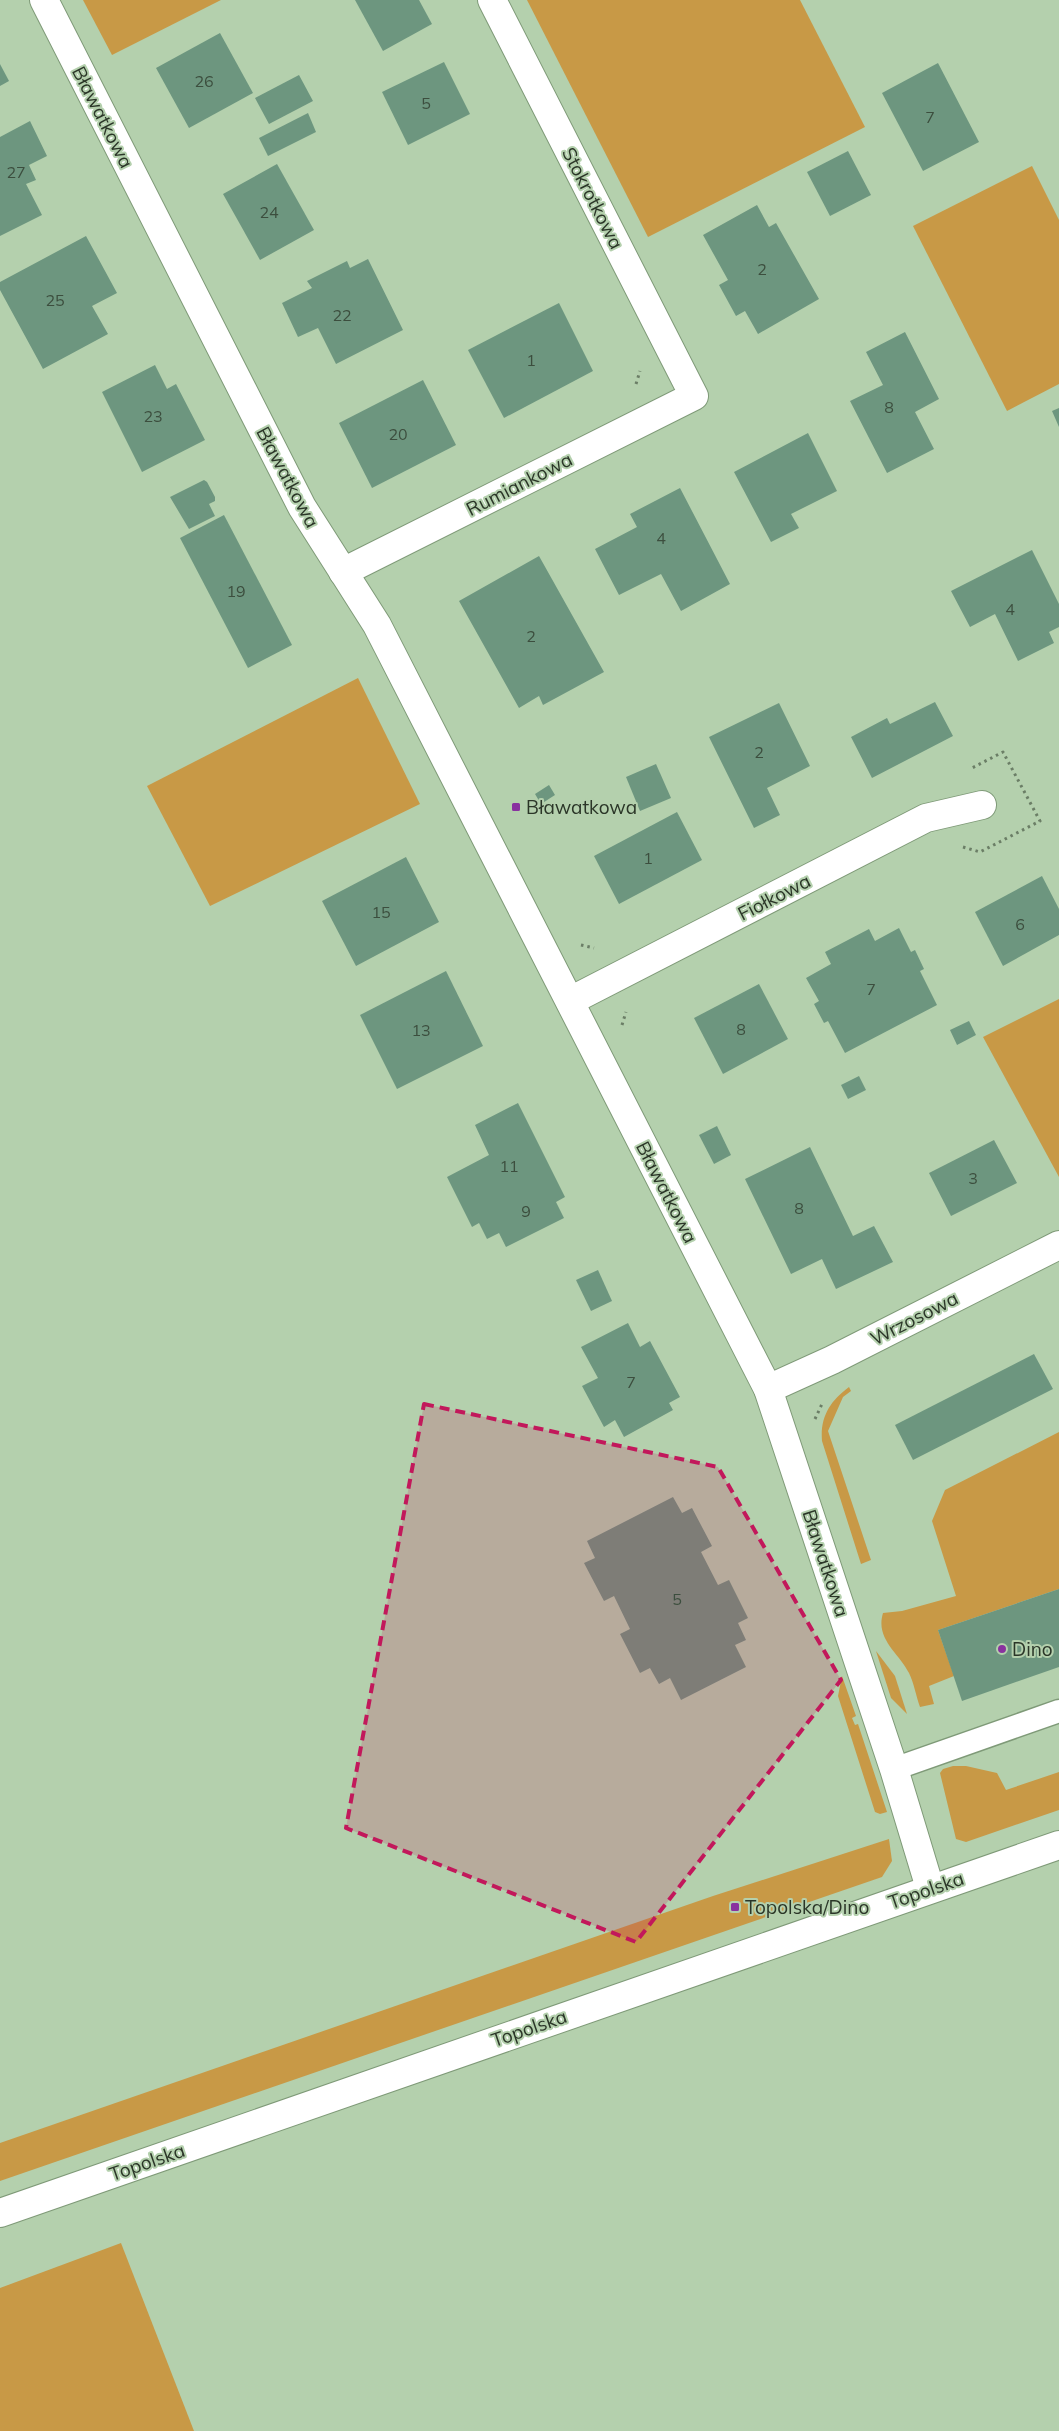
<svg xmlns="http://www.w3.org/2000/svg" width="1059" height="2431" font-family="Mulish,sans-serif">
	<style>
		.green { fill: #c89946 }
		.building { fill: #6d967f }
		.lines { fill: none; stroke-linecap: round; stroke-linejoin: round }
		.lane-casing { stroke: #7f9a78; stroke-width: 25 }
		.street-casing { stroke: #7f9a78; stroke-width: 30 }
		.secondary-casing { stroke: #7f9a78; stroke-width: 30 }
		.path { stroke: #6b7e66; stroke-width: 3; stroke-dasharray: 2.5 4; stroke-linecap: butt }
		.lane { stroke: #fff; stroke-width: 22 }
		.street { stroke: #fff; stroke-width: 28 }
		.secondary { stroke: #fff; stroke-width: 28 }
		.marked { fill: #c2185b; fill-opacity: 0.2; stroke: #c2185b; stroke-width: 4; stroke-dasharray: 10 6; stroke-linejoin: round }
		.poi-dot { fill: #89329f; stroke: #b4d0ad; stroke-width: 2 }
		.labels { text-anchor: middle; stroke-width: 4; stroke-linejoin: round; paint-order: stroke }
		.number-label { font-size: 16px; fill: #3c4e3e }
		.street-label { font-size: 19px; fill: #2b3628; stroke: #b4d0ad }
		.poi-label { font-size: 19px; fill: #2b3628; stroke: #b4d0ad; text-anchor: start }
	</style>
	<rect width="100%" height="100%" fill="#b4d0ad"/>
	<g class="green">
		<polygon points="83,0 221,0 112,55"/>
		<polygon points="527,0 800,0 865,127 648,237"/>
		<polygon points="1032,166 1059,220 1059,384 1007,411 913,226"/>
		<polygon points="358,678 420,804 210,906 147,786"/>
		<polygon points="1059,999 1059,1177 983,1037"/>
		<path d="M849 1387 851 1391 843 1397 828 1431 871 1560 861 1564 822 1441C820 1417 830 1401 849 1387Z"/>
		<path d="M1059 1432V1589L938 1630 954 1676 929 1686 934 1704 920 1707C916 1696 914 1683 909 1673 899 1653 875 1639 883 1613L902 1611 956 1596 932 1521 945 1490Z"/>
		<polygon points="876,1651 895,1676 907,1714 891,1698"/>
		<polygon points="842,1676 856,1716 852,1718 855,1725 858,1724 887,1812 880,1814 875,1812 838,1696"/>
		<polygon points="953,1766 966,1766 997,1773 1006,1790 1059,1772 1059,1810 966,1842 956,1839 940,1773 943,1769"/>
		<polygon points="889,1839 892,1861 882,1877 0,2181 0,2143 713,1896"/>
		<polygon points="121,2243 194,2431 0,2431 0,2288"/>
	</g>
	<g class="building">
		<polygon points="355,0 419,0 432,24 383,51"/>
		<polygon points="220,33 253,93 189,128 156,68"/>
		<polygon points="444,62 470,114 408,145 382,92"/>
		<polygon points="938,63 979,142 923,171 882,93"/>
		<polygon points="0,64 9,81 0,86"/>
		<polygon points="299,75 313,101 269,124 255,98"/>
		<polygon points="308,113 316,132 268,156 259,138"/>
		<polygon points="30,121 47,156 29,165 36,180 26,184 42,215 0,236 0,137"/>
		<polygon points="848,151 871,195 830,216 807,172"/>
		<polygon points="277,164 314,230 260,260 223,194"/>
		<polygon points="757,205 769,227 776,223 819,299 758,334 745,311 736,316 719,285 728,280 703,235"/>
		<polygon points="86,236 117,293 92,306 108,334 43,369 0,290 0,282"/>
		<polygon points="368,259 403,330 336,364 318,328 298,337 282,303 312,288 307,281 347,261 350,268"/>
		<polygon points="559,303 593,371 504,418 468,350"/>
		<polygon points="905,332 939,399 915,412 934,449 887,473 850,401 883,385 866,352"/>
		<polygon points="155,365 167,389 176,384 205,440 142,472 102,392"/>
		<polygon points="423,380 456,445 372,488 339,423"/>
		<polygon points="1059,408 1059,427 1052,411"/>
		<polygon points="808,433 837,491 791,514 799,528 771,542 734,472"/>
		<polygon points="204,480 207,482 215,497 215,501 209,504 215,516 189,529 170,497"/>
		<polygon points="680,488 730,584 681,611 661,574 619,595 595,549 637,527 630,514"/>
		<polygon points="224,515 292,645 248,668 180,538"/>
		<polygon points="1032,550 1059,604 1059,627 1049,632 1054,643 1018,661 995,614 970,627 951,591"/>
		<polygon points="539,556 604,672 543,705 539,696 519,708 459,601"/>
		<polygon points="935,702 953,736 872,778 851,737 887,718 890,724"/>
		<polygon points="779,703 810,766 767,788 780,815 754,828 709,737"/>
		<polygon points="656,764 671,798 640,811 626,777"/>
		<polygon points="549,785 555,795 541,804 535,794"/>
		<polygon points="677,812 702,860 619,904 594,856"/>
		<polygon points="406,857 439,922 356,966 322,901"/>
		<polygon points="1042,876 1059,909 1059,935 1003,966 975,912"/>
		<polygon points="899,928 911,952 915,950 924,969 920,971 937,1005 845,1053 828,1021 824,1023 814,1004 819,1001 806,978 831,964 825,952 869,929 875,941"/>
		<polygon points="446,971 483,1046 397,1089 360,1015"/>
		<polygon points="759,984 788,1039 723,1074 694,1018"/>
		<polygon points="969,1021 976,1035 957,1045 950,1030"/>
		<polygon points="859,1076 866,1090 848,1099 841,1085"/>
		<polygon points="518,1103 565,1197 556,1202 564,1218 506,1247 499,1233 487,1239 479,1223 472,1227 447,1177 489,1155 475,1125"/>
		<polygon points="717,1126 731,1155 714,1164 699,1135"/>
		<polygon points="994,1140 1017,1183 951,1216 929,1173"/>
		<polygon points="810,1147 853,1236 874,1226 893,1262 836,1289 822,1259 791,1274 745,1179"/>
		<polygon points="598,1270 612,1301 591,1311 576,1280"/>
		<polygon points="628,1323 640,1347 650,1341 680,1397 669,1403 673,1410 624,1437 615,1420 604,1427 582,1386 598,1378 581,1347"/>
		<polygon points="1034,1354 1053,1389 913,1460 895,1425"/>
		<polygon points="673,1497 682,1513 692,1508 712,1546 701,1552 718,1585 729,1580 748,1618 738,1623 746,1640 735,1645 746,1667 681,1700 670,1678 659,1684 650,1668 640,1673 620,1634 630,1629 614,1596 604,1601 584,1563 595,1558 587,1541"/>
		<polygon points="1059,1589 1059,1667 962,1701 938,1630"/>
	</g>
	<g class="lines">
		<g class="lane-casing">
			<polyline id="lane" points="894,1769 1059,1711"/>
		</g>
		<g class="street-casing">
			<g id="street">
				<polyline points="44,0 302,507 377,625 768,1389 894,1769 930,1888"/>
				<polyline points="343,572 694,396 492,0"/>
				<polyline points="570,1001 926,818 982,805"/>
				<polyline points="768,1389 832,1360 1059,1245"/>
			</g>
		</g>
		<g class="secondary-casing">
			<polyline id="secondary" points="0,2213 1059,1845"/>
		</g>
		<g class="path">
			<polyline points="636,384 640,371"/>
			<polyline points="963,847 980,852 1040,821 1003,752 970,769"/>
			<polyline points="581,945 594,948"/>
			<polyline points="622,1025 626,1012"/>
			<polyline points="815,1419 822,1404"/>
		</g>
		<use href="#lane" class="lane"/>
		<use href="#street" class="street"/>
		<use href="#secondary" class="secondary"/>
	</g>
	<path class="marked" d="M424 1404 718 1467 841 1680 636 1942 346 1828Z"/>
	<g class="poi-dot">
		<rect x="511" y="802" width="10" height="10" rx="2.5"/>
		<circle cx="1002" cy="1649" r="5"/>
		<rect x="730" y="1902" width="10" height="10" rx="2.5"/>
	</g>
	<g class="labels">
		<g class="number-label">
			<text x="204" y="87">26</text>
			<text x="426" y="109">5</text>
			<text x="930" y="123">7</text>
			<text x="16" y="178">27</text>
			<text x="269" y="218">24</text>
			<text x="762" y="275">2</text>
			<text x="55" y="306">25</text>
			<text x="342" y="321">22</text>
			<text x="531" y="366">1</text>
			<text x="889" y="413">8</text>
			<text x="153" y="422">23</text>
			<text x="398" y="440">20</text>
			<text x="661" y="544">4</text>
			<text x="236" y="597">19</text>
			<text x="1010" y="615">4</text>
			<text x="531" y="642">2</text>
			<text x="759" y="758">2</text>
			<text x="648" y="864">1</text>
			<text x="381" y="918">15</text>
			<text x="1020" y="930">6</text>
			<text x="871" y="995">7</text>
			<text x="741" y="1035">8</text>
			<text x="421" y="1036">13</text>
			<text x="509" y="1172">11</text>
			<text x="973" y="1184">3</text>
			<text x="799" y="1214">8</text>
			<text x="526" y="1217">9</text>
			<text x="631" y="1388">7</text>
			<text x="677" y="1605">5</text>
		</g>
		<g class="street-label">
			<text transform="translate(103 117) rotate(63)" y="7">Bławatkowa</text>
			<text transform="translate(593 198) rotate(63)" y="7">Stokrotkowa</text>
			<text transform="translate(288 477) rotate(62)" y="7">Bławatkowa</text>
			<text transform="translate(519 484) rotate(-27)" y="7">Rumiankowa</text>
			<text transform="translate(774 897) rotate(-27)" y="7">Fiołkowa</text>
			<text transform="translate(667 1192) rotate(63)" y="7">Bławatkowa</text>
			<text transform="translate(914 1318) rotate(-27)" y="7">Wrzosowa</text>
			<text transform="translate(826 1563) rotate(72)" y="7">Bławatkowa</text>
			<text transform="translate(926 1890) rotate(-19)" y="7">Topolska</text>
			<text transform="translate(529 2028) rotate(-19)" y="7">Topolska</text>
			<text transform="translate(147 2162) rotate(-19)" y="7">Topolska</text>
		</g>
		<g class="poi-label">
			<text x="526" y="814">Bławatkowa</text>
			<text x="1012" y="1656">Dino</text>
			<text x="745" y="1914">Topolska/Dino</text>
		</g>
	</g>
</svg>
